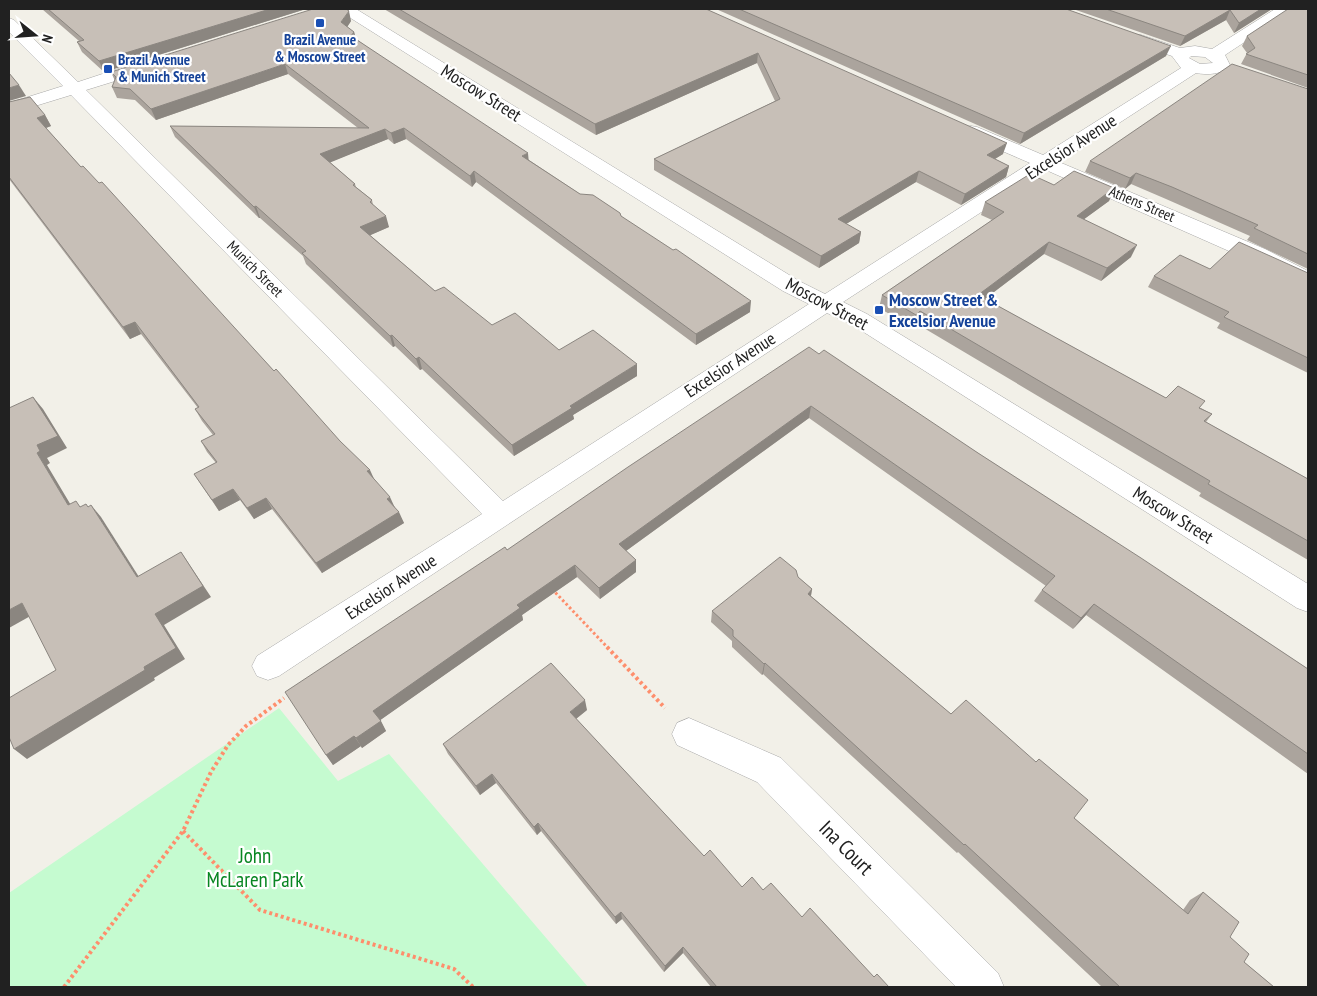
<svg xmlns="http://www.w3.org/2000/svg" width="1317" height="996" font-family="'PT Sans Narrow',sans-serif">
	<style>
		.park { fill: #c5fbd0 }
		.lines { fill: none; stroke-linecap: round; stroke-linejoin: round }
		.minor-casing { stroke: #a8a8a8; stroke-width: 1 }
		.path-far1 { stroke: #fe8e6c; stroke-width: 3; stroke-dasharray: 2.5 2.5; stroke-linecap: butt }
		.path { stroke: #fe8e6c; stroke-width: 4; stroke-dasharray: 3 3; stroke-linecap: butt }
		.minor { fill: #fff; fill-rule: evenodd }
		.wall { fill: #aba49d }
		.shaded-wall { fill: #8b8680 }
		.building { fill: #c7bfb7; stroke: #8b8680 }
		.transit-dot { fill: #1a4fb4; stroke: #fff; stroke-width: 2 }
		.labels { text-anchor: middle; stroke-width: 4.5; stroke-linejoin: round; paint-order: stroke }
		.far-transit-label { font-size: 15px; font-weight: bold; fill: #164399; stroke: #fff }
		.far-street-label { font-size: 15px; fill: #212121; stroke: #fff }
		.street-label { font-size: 18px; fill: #212121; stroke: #fff }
		.transit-label { font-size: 18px; font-weight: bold; fill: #164399; stroke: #fff; text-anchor: start }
		.near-street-label { font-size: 21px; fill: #212121; stroke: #fff }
		.near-park-label { font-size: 21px; fill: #088622; stroke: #fff }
	</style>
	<rect width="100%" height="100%" fill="#f2f0e8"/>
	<polygon class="park" points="279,708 338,781 389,754 588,987 9,987 9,893"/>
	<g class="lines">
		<g class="minor-casing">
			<g id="minor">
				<path d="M339 9H356L799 281 825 294 1030 163 965 135 962 131 965 127 971 126 977 127 1043 155 1181 68 1172 56 1129 41 1127 38 1129 35H1141L1180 48 1195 46 1212 49 1275 9H1292L1290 12 1225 55 1230 65C1223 75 1207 75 1196 73L1059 162 1265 249 1308 271V286L1046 170 843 302 867 314 1308 584V612L1297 608 851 324 827 313 279 676 268 680 257 676 252 666 257 656 482 514 71 95 9 114V103L63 86 9 32V18L14 20 78 82 142 61H154L156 65 154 69 86 90 503 501 809 304 783 291 341 12ZM1191 56 1205 57 1213 63 1200 64 1189 58Z"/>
				<polygon points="689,718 781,758 998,973 1004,987 956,987 757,782 677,745 672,734 677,723"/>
			</g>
		</g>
		<polyline class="path-far1" points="552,589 609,649"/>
		<g class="path">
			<polyline points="607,647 665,708"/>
			<polyline points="183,831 260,910 454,969 473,987"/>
			<polyline points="64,987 183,831 211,772 228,745 246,726 284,698"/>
		</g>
		<use href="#minor" class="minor"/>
	</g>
	<g class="wall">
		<polygon points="42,9 306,9 104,72 82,52 77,42 79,41"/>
		<polygon points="384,9 706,9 1003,154 995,159 1009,166 1006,177 961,205 916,182 846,224 861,232 859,243 819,268 654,170 654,159 775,101 757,63 596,135"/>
		<polygon points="716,9 1066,9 1166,56 1020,144"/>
		<polygon points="1073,9 1272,9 1234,33 1226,20 1180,46"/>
		<polygon points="1308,9 1308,88 1241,64 1247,53 1242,46 1247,36"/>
		<polygon points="351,21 347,27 354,32 356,39 529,160 580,194 621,216 750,312 696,345 476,182 472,187 406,139 394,144 388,139 330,162 355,184 356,187 372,200 373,205 389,227 370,235 435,291 492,325 559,350 637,376 573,415 574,419 514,456 422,369 420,370 395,346 393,347 306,264 303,256 260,218 259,218 175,137 170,126 358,128 288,74 156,120 135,100 117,98 112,87 115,81 111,72"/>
		<polygon points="1308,89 1308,269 1247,240 1250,236 1166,199 1131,184 1125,189 1085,172 1090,161"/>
		<polygon points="9,102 45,115 51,126 46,128 81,167 274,371 373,478 394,506 404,523 322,573 272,509 254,519 240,500 219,511 194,474 216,463 207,452 201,441 213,435 202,421 195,409 198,408 141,334 130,339 9,179"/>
		<polygon points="1054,185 1114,188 1109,201 1084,219 1131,257 1101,281 1044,254 985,299 1166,398 1201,408 1212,414 1206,422 1308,479 1308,560 1199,496 1201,493 917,324 912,327 879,308 882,295 992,220 981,215 985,202"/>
		<polygon points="1210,269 1308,273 1308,373 1217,328 1220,323 1148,287 1154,276"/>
		<polygon points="819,354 978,453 1308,669 1308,774 1086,615 1073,629 1034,601 1042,590 1046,586 809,418 626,551 636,560 636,572 600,599 577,577 522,615 523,620 380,720 386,731 362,748 361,746 333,765 326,755 507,550"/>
		<polygon points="798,577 812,589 811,596 1183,910 1190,900 1203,892 1244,962 1274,987 1102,987 958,852 957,853 763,674 762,675 732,647 732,641 711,622 712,611"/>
		<polygon points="587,710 576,719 704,856 742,887 763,890 802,917 874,977 889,987 711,987 683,953 664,972 622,919 616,924 541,831 537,835 496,783 480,795 448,754 443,744"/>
	</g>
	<g class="shaded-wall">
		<polygon points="270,9 306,9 104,72 99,61"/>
		<polygon points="1261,9 1272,9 1234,33 1239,23"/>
		<polygon points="1230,10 1226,20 1180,46 1185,36"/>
		<polygon points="349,11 351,21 344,32 341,22"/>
		<polygon points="354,32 357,42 351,36"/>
		<polygon points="1171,46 1166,56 1020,144 1024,133"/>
		<polygon points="758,53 757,63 596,135 595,124"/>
		<polygon points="285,64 288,74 156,120 151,109"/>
		<polygon points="19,85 26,96 9,101 9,88"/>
		<polygon points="45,115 51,126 43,129 37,118"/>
		<polygon points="404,128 406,139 394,144 391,133"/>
		<polygon points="385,129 388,139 324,165 320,154"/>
		<polygon points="1007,143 1003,154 983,166 987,155"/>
		<polygon points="528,153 529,164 522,156"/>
		<polygon points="1009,166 1006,177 961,205 965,194"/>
		<polygon points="474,171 476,182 472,187 470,176"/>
		<polygon points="919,171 916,182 836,230 838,219"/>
		<polygon points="1136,173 1131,184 1125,189 1130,178"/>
		<polygon points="1114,188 1109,201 1072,228 1077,216"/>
		<polygon points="256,206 260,218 259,218 254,207"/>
		<polygon points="386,216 389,227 364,238 360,227"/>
		<polygon points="861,232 859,243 819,268 821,256"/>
		<polygon points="1049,242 1044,254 974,307 978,295"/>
		<polygon points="1137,245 1131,257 1101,281 1107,268"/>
		<polygon points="751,301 750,312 696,345 696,334"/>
		<polygon points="920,311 917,324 912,327 916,315"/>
		<polygon points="135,322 141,334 130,339 123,327"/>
		<polygon points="392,335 395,346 393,347 390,336"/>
		<polygon points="419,357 422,369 420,370 416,359"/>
		<polygon points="637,364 637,376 573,415 574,419 514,456 512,445 570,406"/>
		<polygon points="33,397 43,409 67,448 47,458 50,463 47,465 78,517 68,505 37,453"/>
		<polygon points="811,406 809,418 619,556 619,544"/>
		<polygon points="370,470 375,481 367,471"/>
		<polygon points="233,489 240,500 219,511 212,500"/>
		<polygon points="390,497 395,508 387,499"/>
		<polygon points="266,498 272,509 254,519 247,508"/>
		<polygon points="91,505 101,517 146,588 137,577"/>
		<polygon points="399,512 404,523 322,573 316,563"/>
		<polygon points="181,552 211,597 164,625 185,659 154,678 155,680 27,759 14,749 144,667 155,614"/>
		<polygon points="636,560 636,572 600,599 599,588"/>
		<polygon points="575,565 577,577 522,615 523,620 379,721 373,711 517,605"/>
		<polygon points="812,589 810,601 808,594"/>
		<polygon points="22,603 34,614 9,628 9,610"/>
		<polygon points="1094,604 1086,615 1073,629 1081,618"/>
		<polygon points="765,663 763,674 762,675 764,664"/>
		<polygon points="585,700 587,710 572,722 570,712"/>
		<polygon points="381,721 386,731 362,748 356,738"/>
		<polygon points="354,736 361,746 333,765 326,755"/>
		<polygon points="492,774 496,783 480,795 476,786"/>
		<polygon points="538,823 541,831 537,835 534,827"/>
		<polygon points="621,912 622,919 616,924 615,917"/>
		<polygon points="683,947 683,953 664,972 665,966"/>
	</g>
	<g class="building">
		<polygon points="48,9 270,9 99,61 77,42 84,40"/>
		<polygon points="313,9 346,9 349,11 341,22 354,32 351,36 528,153 522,156 580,194 593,195 620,213 621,216 673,250 676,249 751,301 696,334 474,171 470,176 404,128 391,133 385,129 320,154 355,184 353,185 372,200 370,202 386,216 360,227 435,291 444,287 492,325 515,313 559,350 593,330 637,364 570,406 572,408 512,445 419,357 416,359 392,335 390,336 302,253 306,251 256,206 254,207 170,126 369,128 285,64 151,109 130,89 112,87 116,77 111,72"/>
		<polygon points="399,9 706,9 1007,143 987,155 1009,166 965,194 919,171 838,219 861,232 821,256 654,159 780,99 758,53 595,124"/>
		<polygon points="739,9 1066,9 1171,46 1024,133"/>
		<polygon points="1106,9 1261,9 1239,23 1230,10 1185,36"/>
		<polygon points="1288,9 1308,9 1308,75 1246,54 1255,48 1247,36"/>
		<polygon points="1232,64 1308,89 1308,254 1254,228 1258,225 1172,187 1136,173 1130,178 1090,161"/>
		<polygon points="9,73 19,85 9,88"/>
		<polygon points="30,97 45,115 37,118 81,167 83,166 99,183 102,182 274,371 276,369 340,441 370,470 367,471 390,497 387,499 399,512 316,563 266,498 247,508 233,489 212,500 194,474 217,462 201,441 215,434 195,409 199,407 135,322 123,327 9,177 9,102"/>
		<polygon points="1074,171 1114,188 1077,216 1137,245 1107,268 1049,242 978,295 1166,398 1178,386 1205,401 1199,408 1212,414 1204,421 1308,479 1308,541 1208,484 1210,481 920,311 916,315 882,295 1004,212 985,202 1030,174 1054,185"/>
		<polygon points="1239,242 1308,273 1308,358 1224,317 1229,312 1154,276 1180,255 1210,269"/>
		<polygon points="809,347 819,354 824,350 978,453 1141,558 1308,669 1308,754 1094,604 1081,618 1042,590 1055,576 811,406 619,544 636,560 599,588 575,565 517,605 520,608 373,711 381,721 356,738 354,736 326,755 285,692 505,547 507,550 628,467"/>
		<polygon points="33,397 58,436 37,445 40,451 37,453 68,505 76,501 80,507 86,504 88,507 91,505 137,577 181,552 203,586 155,614 176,648 144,667 145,670 14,749 9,737 9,698 56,670 22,603 9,610 9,408"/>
		<polygon points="780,557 796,570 798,577 812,589 808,594 951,714 966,700 1036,762 1039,759 1088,800 1074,818 1188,914 1203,892 1239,922 1230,937 1249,954 1244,962 1274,987 1120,987 965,844 964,845 765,663 764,664 733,636 733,630 712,611"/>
		<polygon points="551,663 585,700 570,712 704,856 710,850 742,887 752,877 763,890 771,883 802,917 810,908 874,977 877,974 889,987 717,987 683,947 665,966 621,912 615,917 538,823 534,827 492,774 476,786 443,744"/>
	</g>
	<g class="transit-dot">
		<rect x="315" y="18" width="10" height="10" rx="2.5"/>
		<rect x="103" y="64" width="10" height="10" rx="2.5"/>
		<rect x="874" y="305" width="10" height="10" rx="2.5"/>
	</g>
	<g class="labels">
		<g class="far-transit-label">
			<text x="320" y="45">Brazil Avenue<tspan x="320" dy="17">&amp; Moscow Street</tspan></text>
			<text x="118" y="65" text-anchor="start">Brazil Avenue<tspan x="118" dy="17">&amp; Munich Street</tspan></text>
		</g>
		<g class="far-street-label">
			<text transform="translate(1142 204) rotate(23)" y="5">Athens Street</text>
			<text transform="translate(255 269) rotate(45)" y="5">Munich Street</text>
		</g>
		<g class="street-label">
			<text transform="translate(481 93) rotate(32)" y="6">Moscow Street</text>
			<text transform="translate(1071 147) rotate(-33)" y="6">Excelsior Avenue</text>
			<text transform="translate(827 304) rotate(28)" y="6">Moscow Street</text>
			<text transform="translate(730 365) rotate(-33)" y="6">Excelsior Avenue</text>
			<text transform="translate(1173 515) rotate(32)" y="6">Moscow Street</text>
			<text transform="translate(391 587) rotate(-33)" y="6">Excelsior Avenue</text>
		</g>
		<g class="transit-label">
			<text x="889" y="306">Moscow Street &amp;<tspan x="889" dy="21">Excelsior Avenue</tspan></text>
		</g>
		<g class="near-street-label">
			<text transform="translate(846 848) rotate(45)" y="7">Ina Court</text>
		</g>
		<g class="near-park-label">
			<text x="255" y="863">John<tspan x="255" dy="24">McLaren Park</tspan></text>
		</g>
	</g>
	<rect width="1317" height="996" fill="none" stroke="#212121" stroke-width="20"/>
	<g transform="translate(35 35) rotate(107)" stroke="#ffffff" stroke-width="4" paint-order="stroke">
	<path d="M0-4L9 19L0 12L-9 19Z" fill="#212121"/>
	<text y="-8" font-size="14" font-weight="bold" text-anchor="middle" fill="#212121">N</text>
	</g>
</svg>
